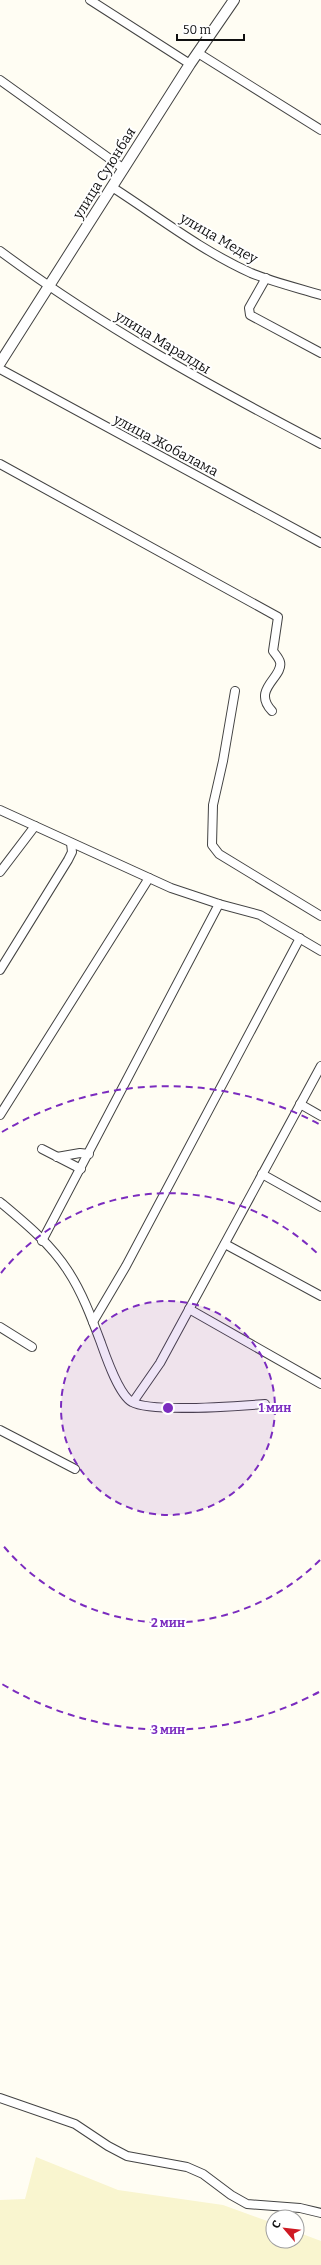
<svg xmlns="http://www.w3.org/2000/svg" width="321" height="2265" font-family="Bitter,serif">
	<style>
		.farmland { fill: #f9f5cf }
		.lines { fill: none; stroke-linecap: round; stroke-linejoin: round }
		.minor-casing { stroke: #434343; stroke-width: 10 }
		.tertiary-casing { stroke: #434343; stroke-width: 12 }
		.minor { stroke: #fff; stroke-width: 8 }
		.tertiary { stroke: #fff; stroke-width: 10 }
		.ring { fill: none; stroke: #7b2cbf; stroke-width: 2; stroke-dasharray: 7 5 }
		.labels { text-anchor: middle; stroke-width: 4; stroke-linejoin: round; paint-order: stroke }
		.street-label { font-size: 14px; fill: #101010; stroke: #fff }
		.centre { fill: #7b2cbf; stroke: #fff; stroke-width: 2 }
		.ring-label { font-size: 12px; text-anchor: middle; font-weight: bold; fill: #7b2cbf; stroke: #fff; stroke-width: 4; stroke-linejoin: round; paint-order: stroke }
	</style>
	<rect width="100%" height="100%" fill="#fffdf3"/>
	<polygon class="farmland" points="36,2157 118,2190 223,2205 273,2223 273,2241 297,2241 297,2232 321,2241 321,2265 0,2265 0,2200 25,2199"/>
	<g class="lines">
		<g class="minor-casing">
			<g id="minor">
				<polyline points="90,0 190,64"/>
				<polyline points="198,53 321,130"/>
				<polyline points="0,80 124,169"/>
				<path d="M112 187C157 216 202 251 251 273 273 282 298 288 321 295"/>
				<path d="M0 251C101 326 210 386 321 444"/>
				<polyline points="266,278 249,308 250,315 321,353"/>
				<polyline points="0,369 321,543"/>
				<path d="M0 464 278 617 273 651C275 654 279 658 280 662 284 677 251 689 272 711"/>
				<polyline points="235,691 223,761 213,805 212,845 219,854 321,916"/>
				<polyline points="0,810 171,888 219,904 260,915 321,951"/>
				<polyline points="0,872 35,826"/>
				<polyline points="0,970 68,860 72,852 71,843"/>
				<polyline points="300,1104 321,1116"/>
				<polyline points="0,1115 149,878"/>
				<polyline points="42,1149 81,1169"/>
				<polyline points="57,1157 80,1153 89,1154"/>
				<polyline points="262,1174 321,1207"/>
				<path d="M0 1202C24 1222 51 1244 68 1271 82 1292 92 1319 101 1343 106 1357 119 1395 132 1402 151 1413 238 1406 265 1404"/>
				<polyline points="42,1241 219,904"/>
				<polyline points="225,1244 321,1296"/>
				<polyline points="189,1309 321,1384"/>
				<polyline points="93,1322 126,1266 300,938"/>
				<polyline points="0,1327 32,1347"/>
				<polyline points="133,1402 160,1363 321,1066"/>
				<polyline points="0,1430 75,1469"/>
				<polyline points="0,2098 75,2124 108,2146 127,2156 187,2167 203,2174 231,2195 247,2204 300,2208 321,2213"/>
			</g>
		</g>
		<g class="tertiary-casing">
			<polyline id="tertiary" points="0,363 190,64 234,0"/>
		</g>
		<use href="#minor" class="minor"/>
		<use href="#tertiary" class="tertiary"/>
	</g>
	<circle cx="168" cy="1408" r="107" fill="#7b2cbf" fill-opacity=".12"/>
	<g class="ring">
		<circle cx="168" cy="1408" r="107"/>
		<path d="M320 1560A215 215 0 0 1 1 1543M1 1273A215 215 0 0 1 320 1256"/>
		<path d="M319 1692A322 322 0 0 1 2 1684M2 1132A322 322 0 0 1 319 1124"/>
	</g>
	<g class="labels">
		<g class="street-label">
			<text transform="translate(104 173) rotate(-58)" y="5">улица Суюнбая</text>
			<text transform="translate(219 238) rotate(30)" y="5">улица Медеу</text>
			<text transform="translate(163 342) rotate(31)" y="5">улица Маралды</text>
			<text transform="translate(166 445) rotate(28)" y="5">улица Жобалама</text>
		</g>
	</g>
	<circle cx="168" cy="1408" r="6" class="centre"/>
	<g class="ring-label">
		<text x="275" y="1412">1 мин</text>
		<text x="168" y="1627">2 мин</text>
		<text x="168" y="1734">3 мин</text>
	</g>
	<g transform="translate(285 2229) rotate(298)"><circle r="19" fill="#ffffff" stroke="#9f9f9f"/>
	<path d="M0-3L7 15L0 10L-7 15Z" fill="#cf1923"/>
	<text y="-6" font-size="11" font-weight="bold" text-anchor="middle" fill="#101010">С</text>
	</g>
	<path d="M177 34v6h67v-6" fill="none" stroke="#101010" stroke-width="2"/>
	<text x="183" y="34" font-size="12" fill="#101010" stroke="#ffffff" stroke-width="3" paint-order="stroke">50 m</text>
</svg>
